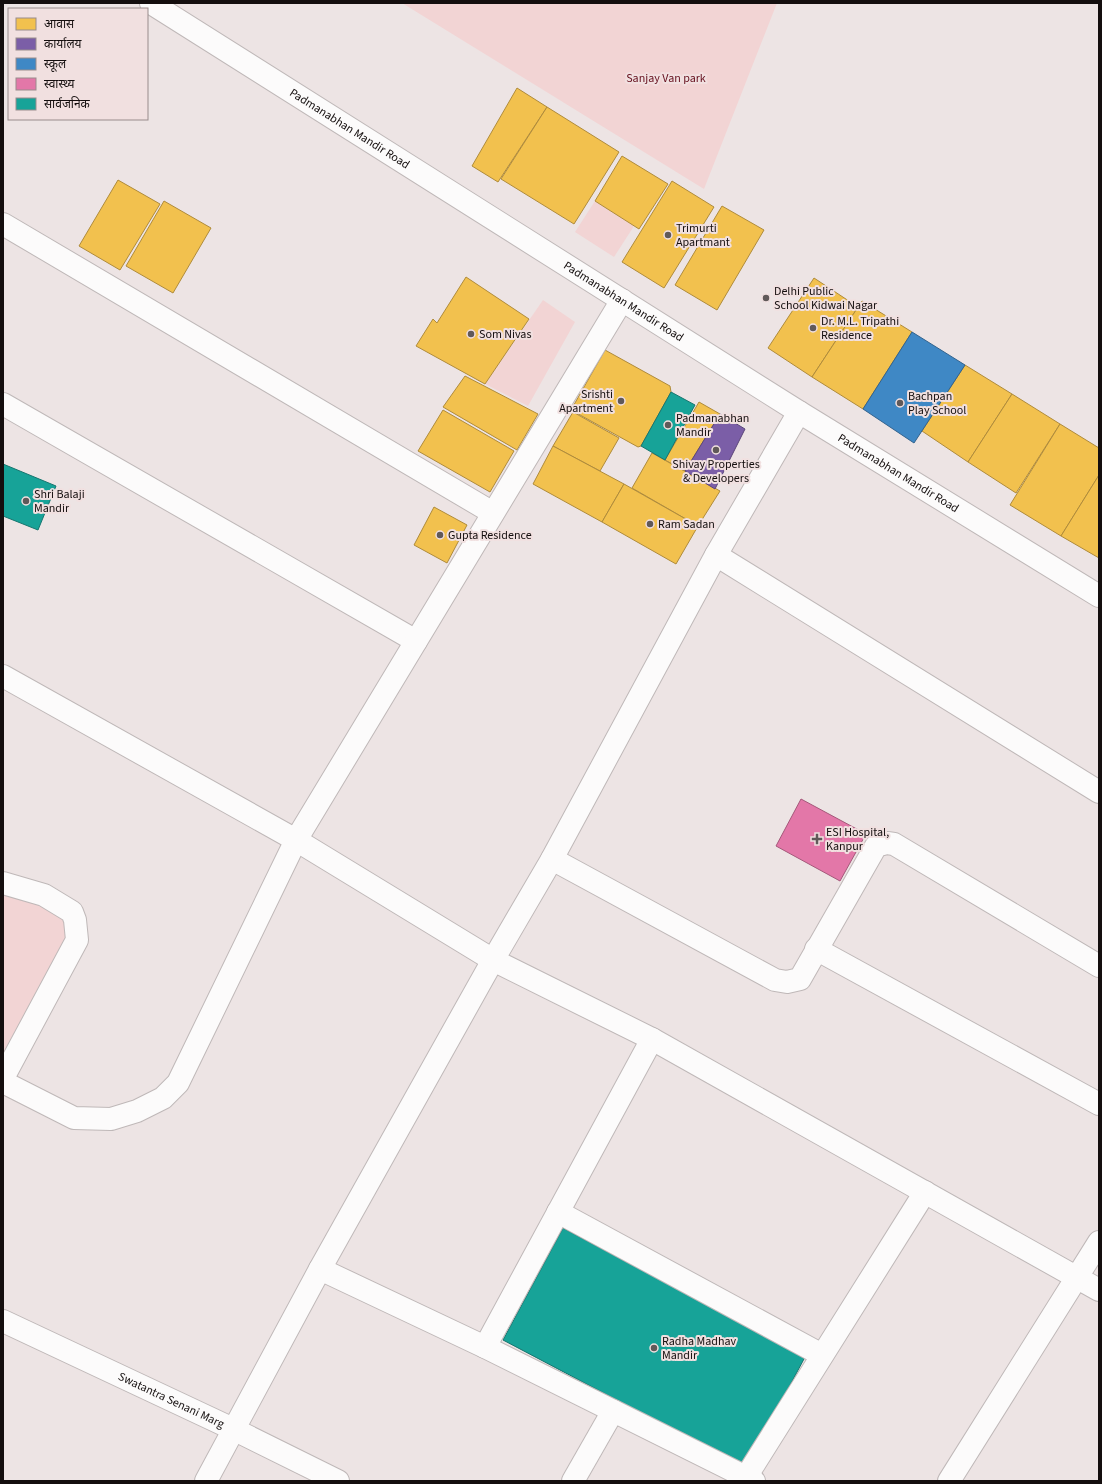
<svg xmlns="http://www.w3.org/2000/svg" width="1102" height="1484" font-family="'Source Sans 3','Noto Sans Devanagari',sans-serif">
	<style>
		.green { fill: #f2d4d4 }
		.homes { fill: #f2c14e; stroke: #af8b3b }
		.offices { fill: #7b5ea7; stroke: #5c4679 }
		.schools { fill: #3f88c5; stroke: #32638e }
		.health { fill: #e377a8; stroke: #a5587a }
		.public { fill: #17a398; stroke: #16766f }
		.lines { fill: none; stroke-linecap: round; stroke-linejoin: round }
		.minor-casing { stroke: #bfb8b8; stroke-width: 24 }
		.minor { stroke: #fcfbfb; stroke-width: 22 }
		.poi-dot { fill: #605959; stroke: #f1e0e0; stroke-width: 1.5 }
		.labels { text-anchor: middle; stroke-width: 4; stroke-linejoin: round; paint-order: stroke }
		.park-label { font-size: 12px; fill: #650f1d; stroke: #f1e0e0 }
		.street-label { font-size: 12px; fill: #140e0e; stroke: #f1e0e0 }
		.poi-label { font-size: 12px; fill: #140e0e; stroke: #f1e0e0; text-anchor: start }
	</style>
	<rect width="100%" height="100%" fill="#ede4e4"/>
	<g class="green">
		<polygon points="402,3 777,3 704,189"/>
		<polygon points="595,201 634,226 614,257 575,232"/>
		<polygon points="543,300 575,322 528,406 485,384"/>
		<polygon points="3,891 65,913 73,941 3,1071"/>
	</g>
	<g class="homes">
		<polygon points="517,88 547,107 498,182 472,166"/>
		<polygon points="547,107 619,152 574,224 501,179"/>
		<polygon points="622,156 668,184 639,229 595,201"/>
		<polygon points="118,180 160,204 120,270 79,246"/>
		<polygon points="672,181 714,207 664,288 622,262"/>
		<polygon points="164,201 211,228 173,293 126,266"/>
		<polygon points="722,206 764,230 717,310 675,285"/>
		<polygon points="466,277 529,319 485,384 416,346 433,319 437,323"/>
		<polygon points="814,278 858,307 812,377 768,348"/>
		<polygon points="862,301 912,332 863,409 812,377"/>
		<polygon points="605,350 670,386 671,392 641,446 638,447 571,410"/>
		<polygon points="965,365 1012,394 968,462 922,431"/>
		<polygon points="465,376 538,414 517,450 443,407"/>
		<polygon points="1012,394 1060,424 1016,493 968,462"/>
		<polygon points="699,402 720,414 685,471 665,460"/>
		<polygon points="443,410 514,451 490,492 418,451"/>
		<polygon points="573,412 619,438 600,471 553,446"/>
		<polygon points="1060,424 1099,448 1099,475 1061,536 1010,505"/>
		<polygon points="553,446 624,484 602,522 533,484"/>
		<polygon points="652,453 720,491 698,526 632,488"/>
		<polygon points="1099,475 1099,558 1061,536"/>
		<polygon points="624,484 698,526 676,564 602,522"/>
		<polygon points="434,507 467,525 447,563 414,545"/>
	</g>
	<polygon class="offices" points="720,414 745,429 715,489 685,471"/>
	<polygon class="schools" points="912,332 965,365 914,443 863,409"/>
	<polygon class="health" points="801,799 866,834 840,881 776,846"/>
	<g class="public">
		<polygon points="671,392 695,405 665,460 641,446"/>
		<polygon points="3,464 56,486 38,530 3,516"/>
		<polygon points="563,1228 805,1357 746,1468 503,1340"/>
	</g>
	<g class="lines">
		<g class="minor-casing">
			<g id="minor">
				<path id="s1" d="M151 3 799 412 1099 596"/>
				<polyline points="3,224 493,513"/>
				<polyline points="3,404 416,641"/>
				<polyline points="716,555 1099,792"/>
				<polyline points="3,676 296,840 493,960 652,1039 1099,1290"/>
				<polyline points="552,859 775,980 787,982 800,979 876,846 887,843 894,844 1099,966"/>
				<polyline points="3,883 44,895 72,912 75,920 77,940 3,1078"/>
				<polyline points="816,949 1099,1104"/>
				<polyline points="3,1082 74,1118 111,1119 137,1111 163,1098 178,1083 296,840 622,300"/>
				<polyline points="558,1212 822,1355"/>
				<polyline points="320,1269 485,1347 754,1481"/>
				<path id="s2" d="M3 1321 233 1429 338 1481"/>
				<polyline points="485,1347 652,1039"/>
				<polyline points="746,1477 925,1192"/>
				<polyline points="206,1481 320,1269 493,960 552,859 716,555 799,412"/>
				<polyline points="573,1481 613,1411"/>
				<polyline points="949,1481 1099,1242"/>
			</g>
		</g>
		<use href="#minor" class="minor"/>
	</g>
	<g class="poi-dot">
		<circle cx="668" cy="235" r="4"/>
		<circle cx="766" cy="298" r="4"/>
		<circle cx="813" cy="328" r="4"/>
		<circle cx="471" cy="334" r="4"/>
		<circle cx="621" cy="401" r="4"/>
		<circle cx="900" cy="403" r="4"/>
		<circle cx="668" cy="425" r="4"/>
		<circle cx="716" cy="450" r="4"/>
		<circle cx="26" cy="501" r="4"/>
		<circle cx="650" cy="524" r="4"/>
		<circle cx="440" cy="535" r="4"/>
		<path d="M815 833h4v4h4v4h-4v4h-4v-4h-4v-4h4z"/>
		<circle cx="654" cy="1348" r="4"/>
	</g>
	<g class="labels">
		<g class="park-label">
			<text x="666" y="82">Sanjay Van park</text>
		</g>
		<g class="street-label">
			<text dy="4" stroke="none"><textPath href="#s1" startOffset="235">Padmanabhan Mandir Road</textPath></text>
			<text dy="4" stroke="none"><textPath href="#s1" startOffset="559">Padmanabhan Mandir Road</textPath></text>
			<text dy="4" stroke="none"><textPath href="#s1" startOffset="883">Padmanabhan Mandir Road</textPath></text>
			<text dy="4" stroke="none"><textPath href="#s2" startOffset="186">Swatantra Senani Marg</textPath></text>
		</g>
		<g class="poi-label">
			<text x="676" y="232">Trimurti<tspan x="676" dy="14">Apartmant</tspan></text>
			<text x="774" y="295">Delhi Public<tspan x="774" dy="14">School Kidwai Nagar</tspan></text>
			<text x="821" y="325">Dr. M.L. Tripathi<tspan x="821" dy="14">Residence</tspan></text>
			<text x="479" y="338">Som Nivas</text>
			<text x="613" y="398" text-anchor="end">Srishti<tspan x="613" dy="14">Apartment</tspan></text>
			<text x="908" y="400">Bachpan<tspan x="908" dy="14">Play School</tspan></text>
			<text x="676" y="422">Padmanabhan<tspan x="676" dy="14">Mandir</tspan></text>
			<text x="716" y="468" text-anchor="middle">Shivay Properties<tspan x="716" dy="14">&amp; Developers</tspan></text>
			<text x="34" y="498">Shri Balaji<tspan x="34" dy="14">Mandir</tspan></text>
			<text x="658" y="528">Ram Sadan</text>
			<text x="448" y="539">Gupta Residence</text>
			<text x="826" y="836">ESI Hospital,<tspan x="826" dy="14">Kanpur</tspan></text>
			<text x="662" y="1345">Radha Madhav<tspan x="662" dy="14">Mandir</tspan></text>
		</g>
	</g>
	<rect width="1102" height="1484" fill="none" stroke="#140e0e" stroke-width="8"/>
	<rect x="8" y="8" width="140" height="112" fill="#f1e0e0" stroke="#998c8c"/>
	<rect x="16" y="18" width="20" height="12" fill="#f2c14e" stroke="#998c8c"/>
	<text x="44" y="28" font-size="12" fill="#140e0e">आवास</text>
	<rect x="16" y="38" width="20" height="12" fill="#7b5ea7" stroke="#998c8c"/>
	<text x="44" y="48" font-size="12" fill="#140e0e">कार्यालय</text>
	<rect x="16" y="58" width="20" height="12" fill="#3f88c5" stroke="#998c8c"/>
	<text x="44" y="68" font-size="12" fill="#140e0e">स्कूल</text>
	<rect x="16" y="78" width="20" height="12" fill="#e377a8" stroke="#998c8c"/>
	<text x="44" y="88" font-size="12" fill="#140e0e">स्वास्थ्य</text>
	<rect x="16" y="98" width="20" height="12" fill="#17a398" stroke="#998c8c"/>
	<text x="44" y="108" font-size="12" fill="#140e0e">सार्वजनिक</text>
</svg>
